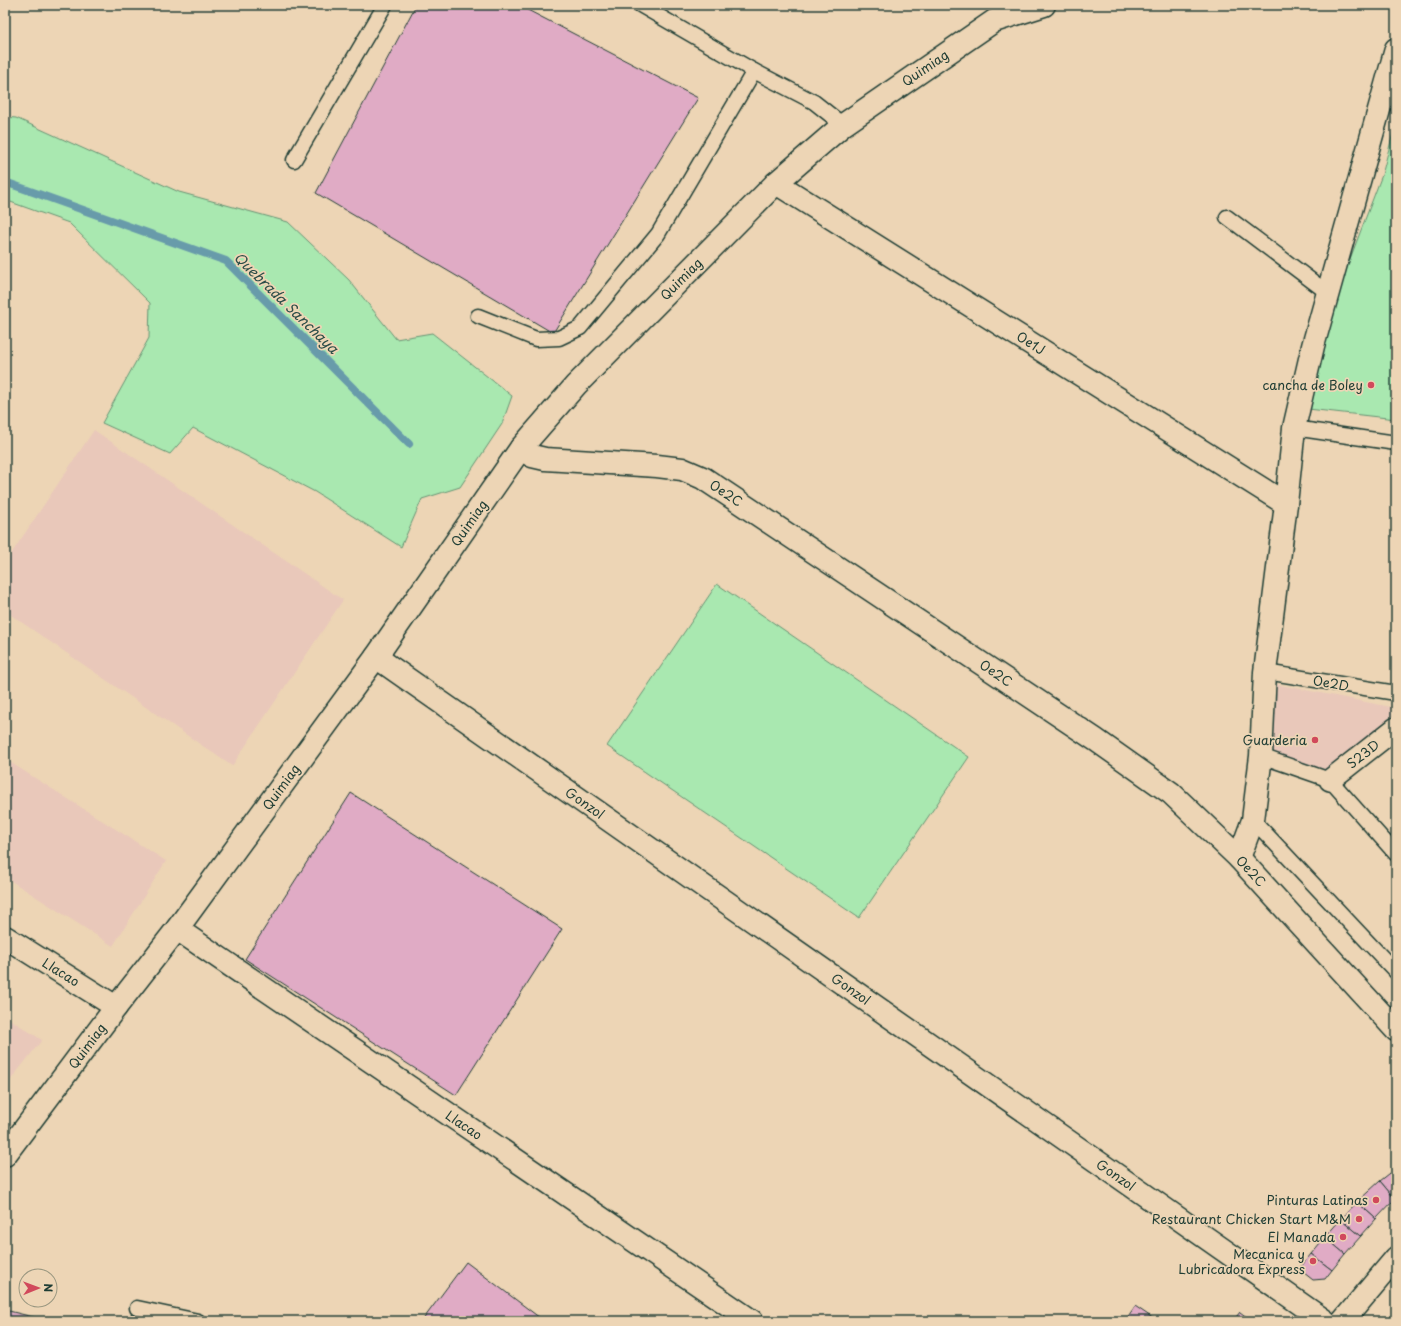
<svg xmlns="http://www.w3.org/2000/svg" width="1401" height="1326" font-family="'Playpen Sans',sans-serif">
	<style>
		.built { fill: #e9c8ba }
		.green { fill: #a9e8b0; stroke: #649272 }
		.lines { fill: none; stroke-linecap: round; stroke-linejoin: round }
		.stream { stroke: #679baa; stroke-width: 8 }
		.building { fill: #e0abc5; stroke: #1f3d34 }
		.service-casing { stroke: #1f3d34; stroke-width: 17 }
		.pedestrian-casing { stroke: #1f3d34; stroke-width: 24 }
		.minor-casing { stroke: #1f3d34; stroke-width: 25 }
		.secondary-casing { stroke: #1f3d34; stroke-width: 25 }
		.service { stroke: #edd5b5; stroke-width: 14 }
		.pedestrian { stroke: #edd5b5; stroke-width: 21 }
		.minor { stroke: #edd5b5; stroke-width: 22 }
		.secondary { stroke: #edd5b5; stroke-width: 22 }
		.poi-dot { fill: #d1495b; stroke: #edd5b5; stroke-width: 1.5 }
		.labels { text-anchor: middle; stroke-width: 3.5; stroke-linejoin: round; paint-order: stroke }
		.street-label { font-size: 13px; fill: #1f3d34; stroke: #edd5b5 }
		.poi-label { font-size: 13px; fill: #1f3d34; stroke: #edd5b5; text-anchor: end }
		.water-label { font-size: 14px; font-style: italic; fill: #2b4d48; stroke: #edd5b5 }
	</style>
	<rect width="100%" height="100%" fill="#edd5b5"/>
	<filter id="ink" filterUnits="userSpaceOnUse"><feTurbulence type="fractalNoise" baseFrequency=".025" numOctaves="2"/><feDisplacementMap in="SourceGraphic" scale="8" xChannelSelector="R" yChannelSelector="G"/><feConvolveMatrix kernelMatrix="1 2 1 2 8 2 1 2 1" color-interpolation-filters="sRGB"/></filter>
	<g filter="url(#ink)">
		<g class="built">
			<polygon points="94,430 343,600 232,766 5,611 5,563"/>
			<polygon points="1275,684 1396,708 1396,712 1321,776 1263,769"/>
			<polygon points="5,759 166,861 113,946 5,877"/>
			<polygon points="5,1016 42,1040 5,1087"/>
		</g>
		<g class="green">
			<polygon points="5,117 16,118 179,192 288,222 349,280 396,339 432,333 512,396 502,424 460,487 422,499 401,547 315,492 193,428 170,454 102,423 149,338 150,303 69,223 5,200"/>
			<polygon points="1396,122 1396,419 1308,409 1342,280 1382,175"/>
			<polygon points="717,584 969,757 859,918 607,746"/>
		</g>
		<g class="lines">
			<polyline class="stream" points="5,182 226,261 409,444"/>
		</g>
		<g class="building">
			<polygon points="416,5 518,5 698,98 553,333 316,193"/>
			<polygon points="351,793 562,929 456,1095 245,959"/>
			<polygon points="1394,1170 1396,1172 1395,1199 1380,1181"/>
			<polygon points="1380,1181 1395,1199 1376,1219 1357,1202"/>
			<polygon points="1357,1202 1376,1219 1361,1236 1341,1219"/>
			<polygon points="1341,1219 1361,1236 1345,1254 1325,1237"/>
			<polygon points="1325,1237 1345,1254 1332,1270 1311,1254"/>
			<polygon points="1311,1254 1332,1270 1325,1279 1313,1280 1299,1269"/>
			<polygon points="466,1262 544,1321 422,1321"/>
			<polygon points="1135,1306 1157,1321 1125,1321"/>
			<polygon points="5,1310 49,1321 5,1321"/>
			<polygon points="1240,1312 1252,1321 1233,1321"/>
		</g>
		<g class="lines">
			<g class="service-casing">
				<g id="service">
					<polyline points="640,5 754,71 814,102 843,125"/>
					<polyline points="294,160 385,5"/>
					<polyline points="1227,217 1328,293"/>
					<polyline points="478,316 536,339 559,338 580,328 658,234 754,71"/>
					<polyline points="1294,428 1396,443"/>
					<polyline points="1265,672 1396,693"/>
					<polyline points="1261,756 1330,780 1396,854"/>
					<polyline points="1253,820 1396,972"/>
					<polyline points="137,1308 198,1321"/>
				</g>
			</g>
			<g class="pedestrian-casing">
				<polyline id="pedestrian" points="1330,780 1396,728"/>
			</g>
			<g class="minor-casing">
				<g id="minor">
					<polyline points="776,183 1286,504"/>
					<polyline points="521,448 532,456 545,459 657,466 682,469 703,478 1096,740 1171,793 1239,858 1396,1030"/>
					<polyline points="376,657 1325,1321"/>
					<polyline points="1239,858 1253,820 1261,756 1265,672 1286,504 1294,428 1313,346 1396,49"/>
					<polyline points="177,929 752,1321"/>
					<polyline points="5,937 116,1007"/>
					<polyline points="5,1155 116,1007 177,929 376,657 521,448 576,385 776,183 843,125 994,21 1044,5"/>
				</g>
			</g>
			<g class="secondary-casing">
				<polyline id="secondary" points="1343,1321 1396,1258"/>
			</g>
			<use href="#service" class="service"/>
			<use href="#pedestrian" class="pedestrian"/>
			<use href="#minor" class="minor"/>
			<use href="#secondary" class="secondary"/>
		</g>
	</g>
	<g class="poi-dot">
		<circle cx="1371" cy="385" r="4"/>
		<circle cx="1315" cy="740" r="4"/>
		<circle cx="1376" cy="1200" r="4"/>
		<circle cx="1359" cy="1219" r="4"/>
		<circle cx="1343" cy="1237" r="4"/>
		<circle cx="1313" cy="1261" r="4"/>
	</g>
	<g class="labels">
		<g class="street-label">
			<text transform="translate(925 68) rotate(-34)" y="5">Quimiag</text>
			<text transform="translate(681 279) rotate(-45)" y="5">Quimiag</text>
			<text transform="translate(1031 343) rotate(32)" y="5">Oe1J</text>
			<text transform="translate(726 493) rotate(33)" y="5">Oe2C</text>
			<text transform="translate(469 523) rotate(-55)" y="5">Quimiag</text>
			<text transform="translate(996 673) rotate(34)" y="5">Oe2C</text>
			<text transform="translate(1331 683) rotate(9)" y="5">Oe2D</text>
			<text transform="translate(1363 754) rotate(-38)" y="5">S23D</text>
			<text transform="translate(281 787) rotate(-54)" y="5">Quimiag</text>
			<text transform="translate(585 803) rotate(35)" y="5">Gonzol</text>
			<text transform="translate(1251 871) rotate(47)" y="5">Oe2C</text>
			<text transform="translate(61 972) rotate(32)" y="5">Llacao</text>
			<text transform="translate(851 989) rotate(35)" y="5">Gonzol</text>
			<text transform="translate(87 1046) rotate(-53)" y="5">Quimiag</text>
			<text transform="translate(464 1125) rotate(34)" y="5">Llacao</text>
			<text transform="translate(1116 1175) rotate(35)" y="5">Gonzol</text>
		</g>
		<g class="poi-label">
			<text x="1363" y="390">cancha de Boley</text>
			<text x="1307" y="745">Guarderia</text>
			<text x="1368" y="1205">Pinturas Latinas</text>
			<text x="1351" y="1224">Restaurant Chicken Start M&amp;M</text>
			<text x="1335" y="1242">El Manada</text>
			<text x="1305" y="1259">Mecanica y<tspan x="1305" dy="15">Lubricadora Express</tspan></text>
		</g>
		<g class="water-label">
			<text transform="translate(286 303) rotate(44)" y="5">Quebrada Sanchaya</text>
		</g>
	</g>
	<rect width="1401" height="1326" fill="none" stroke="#edd5b5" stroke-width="20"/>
	<rect x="10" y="10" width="1381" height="1306" fill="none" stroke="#1f3d34" stroke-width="1.5" filter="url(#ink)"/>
	<g transform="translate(38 1288) rotate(89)"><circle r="19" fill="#edd5b5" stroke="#9b9881"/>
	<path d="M0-3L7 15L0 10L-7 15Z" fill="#d1495b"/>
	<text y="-6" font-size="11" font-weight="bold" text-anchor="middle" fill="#1f3d34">N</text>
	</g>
</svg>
